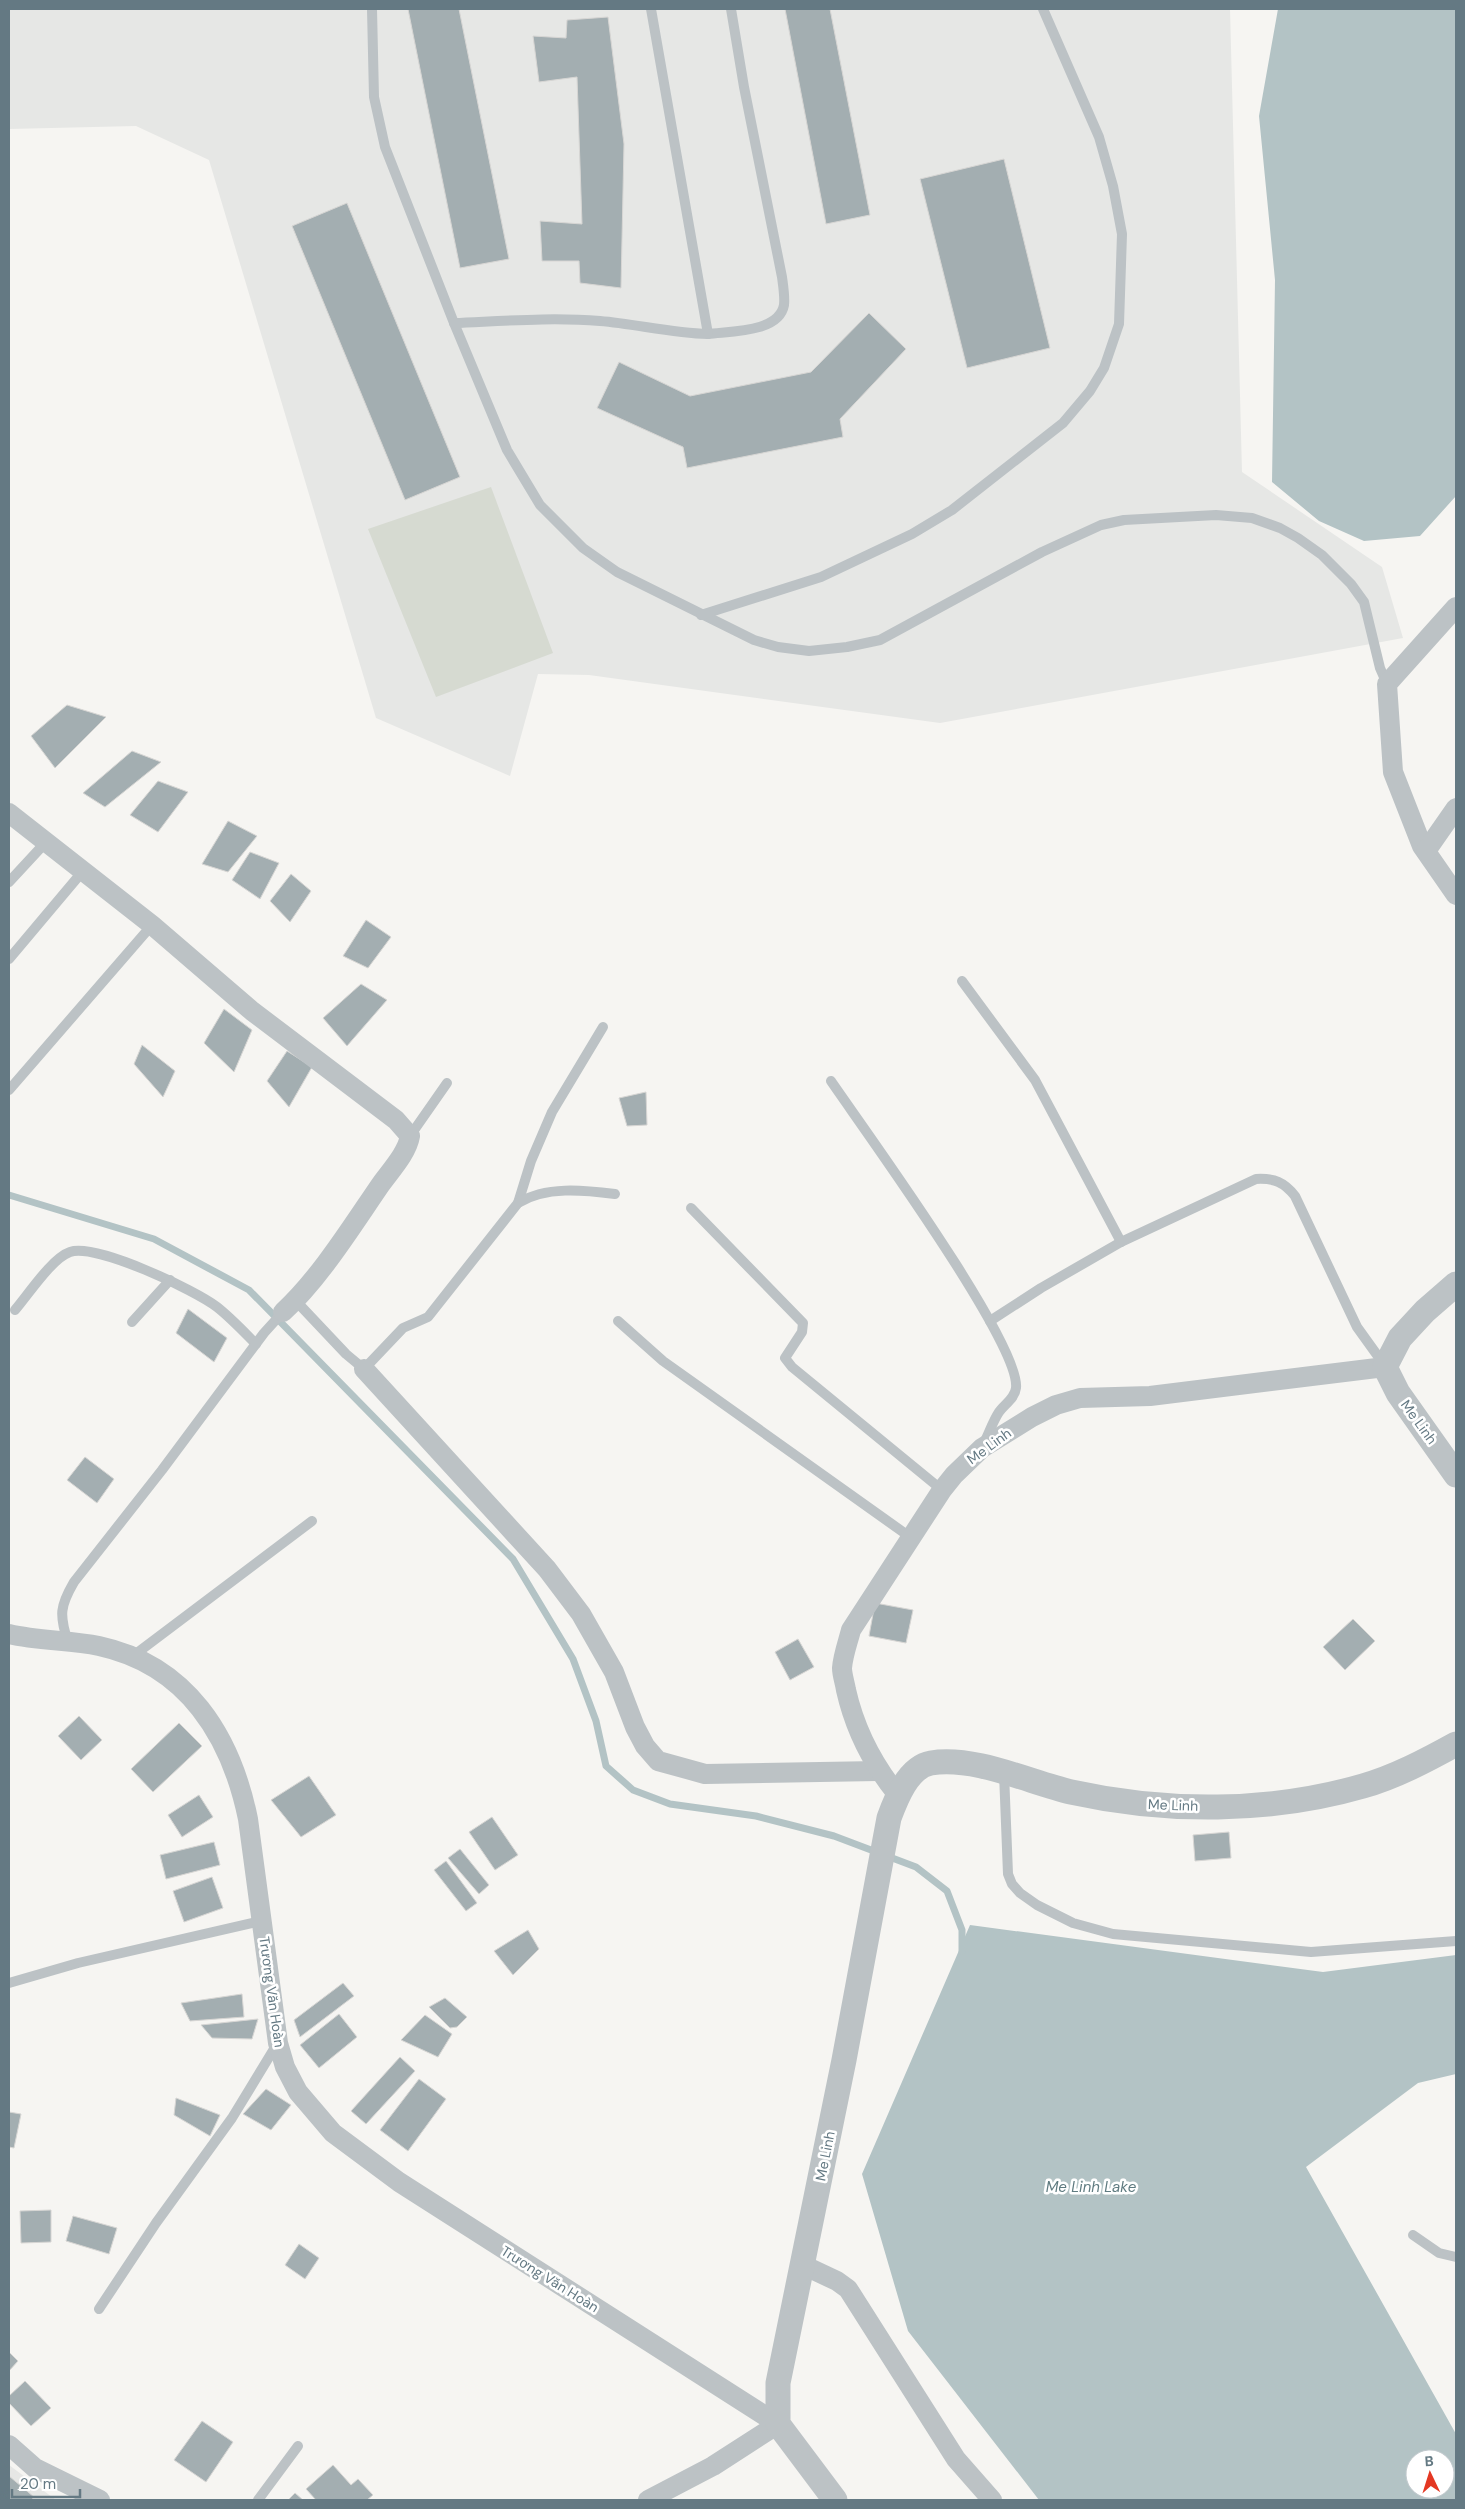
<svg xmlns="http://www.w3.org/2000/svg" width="1465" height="2509" font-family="'DM Sans',sans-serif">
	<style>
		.built { fill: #e6e7e5 }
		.green { fill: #d6dad1 }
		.water { fill: #b3c3c5; fill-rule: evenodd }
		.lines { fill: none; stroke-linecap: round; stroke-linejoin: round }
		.stream { stroke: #b3c3c5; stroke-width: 7 }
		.building { fill: #a3aeb1; stroke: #d7d6d4 }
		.service { stroke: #bcc2c5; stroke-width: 10 }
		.minor { stroke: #bcc2c5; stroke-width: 20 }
		.tertiary { stroke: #bcc2c5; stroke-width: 25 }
		.labels { text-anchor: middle; stroke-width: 5; stroke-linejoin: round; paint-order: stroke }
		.street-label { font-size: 14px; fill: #647983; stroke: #fff }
		.water-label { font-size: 15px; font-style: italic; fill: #5f7b80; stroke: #fff }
	</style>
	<rect width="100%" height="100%" fill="#f6f5f2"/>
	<g class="built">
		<polygon points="9,9 1230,9 1242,472 1382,567 1403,638 940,723 589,675 538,674 510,776 376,718 209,160 136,126 9,129"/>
		<polygon points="9,2465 56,2500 9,2500"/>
	</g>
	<polygon class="green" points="491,487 553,653 436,697 368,529"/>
	<g class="water">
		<polygon points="1278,9 1456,9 1456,496 1420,536 1364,541 1319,521 1272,482 1275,280 1259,116"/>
		<path d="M970 1925 1323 1972 1456 1955V2074L1418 2083 1306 2167 1456 2434V2500H1039L908 2331 862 2174ZM1415 2459H1445V2489H1415Z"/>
	</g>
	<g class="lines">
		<polyline class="stream" points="9,1195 154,1239 249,1290 513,1559 573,1659 596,1721 606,1766 633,1790 670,1804 756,1816 834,1836 916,1867 947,1891 962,1930 962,1951"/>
	</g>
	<g class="building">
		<polygon points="408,9 459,9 509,259 460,268"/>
		<polygon points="785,9 830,9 870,215 826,224"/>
		<polygon points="608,17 624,144 621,288 580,283 579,261 542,261 540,221 582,224 577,77 539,82 533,36 566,38 567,20"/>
		<polygon points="1004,159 1050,348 967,368 920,179"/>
		<polygon points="347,203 460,477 405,500 292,226"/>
		<polygon points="869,313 906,349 840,419 843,437 687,468 683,447 597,408 619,362 690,396 811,372"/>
		<polygon points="67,705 106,717 55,768 31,736"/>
		<polygon points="132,751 161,762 105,807 83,793"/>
		<polygon points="158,781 188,792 158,832 130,815"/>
		<polygon points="228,821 257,836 228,872 202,864"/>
		<polygon points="250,852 279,863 260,899 232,880"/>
		<polygon points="291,874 311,891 290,922 270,901"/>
		<polygon points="366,920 391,937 368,968 343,956"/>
		<polygon points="361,984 387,1000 347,1046 323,1018"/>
		<polygon points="224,1009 252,1030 234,1072 204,1043"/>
		<polygon points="142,1045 175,1071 163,1097 134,1064"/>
		<polygon points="287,1051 312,1067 289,1107 267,1081"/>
		<polygon points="646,1092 647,1125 627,1126 619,1098"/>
		<polygon points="188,1309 227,1338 214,1362 176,1333"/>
		<polygon points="85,1457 114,1479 97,1503 67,1480"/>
		<polygon points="875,1603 913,1610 906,1643 869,1636"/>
		<polygon points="1353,1619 1375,1641 1345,1670 1323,1647"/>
		<polygon points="798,1639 814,1667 790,1680 775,1652"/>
		<polygon points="79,1716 102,1740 81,1760 58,1736"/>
		<polygon points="179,1723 202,1746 153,1792 131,1769"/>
		<polygon points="309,1776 336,1815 301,1837 271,1800"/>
		<polygon points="199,1795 213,1817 182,1837 168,1815"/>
		<polygon points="492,1817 518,1855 495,1870 469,1832"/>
		<polygon points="1229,1832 1231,1858 1195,1861 1193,1835"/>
		<polygon points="214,1842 220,1865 166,1879 160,1855"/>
		<polygon points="460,1849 489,1885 479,1894 448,1858"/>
		<polygon points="446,1861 477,1903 466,1911 434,1870"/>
		<polygon points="212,1877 223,1908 184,1922 173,1891"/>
		<polygon points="528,1930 539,1949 513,1975 494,1951"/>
		<polygon points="343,1983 354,1996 300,2037 294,2020"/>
		<polygon points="242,1994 244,2017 190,2021 181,2003"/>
		<polygon points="445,1998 467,2017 457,2027 450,2028 429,2007"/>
		<polygon points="339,2014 357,2037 319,2068 300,2045"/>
		<polygon points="425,2015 452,2034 438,2057 401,2040"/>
		<polygon points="258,2019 252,2039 212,2038 201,2025"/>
		<polygon points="400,2057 415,2071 366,2124 351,2111"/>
		<polygon points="419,2079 446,2099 408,2151 380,2130"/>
		<polygon points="266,2089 291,2105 271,2130 243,2114"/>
		<polygon points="176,2098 220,2115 210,2136 174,2115"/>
		<polygon points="9,2112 21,2114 14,2148 9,2147"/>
		<polygon points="51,2210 51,2242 21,2243 20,2211"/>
		<polygon points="73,2216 117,2228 109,2254 66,2241"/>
		<polygon points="299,2244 319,2258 305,2279 285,2265"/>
		<polygon points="9,2352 18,2361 9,2371"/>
		<polygon points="25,2381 51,2408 31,2426 9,2403 9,2396"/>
		<polygon points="202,2421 233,2442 206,2482 174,2460"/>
		<polygon points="333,2465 351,2485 358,2479 373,2495 367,2500 316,2500 306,2489"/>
		<polygon points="9,2476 34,2497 31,2500 9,2500"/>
		<polygon points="295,2493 303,2500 288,2500"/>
	</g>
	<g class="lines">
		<g class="service">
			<polyline points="372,9 374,97 385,147 454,323 507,450 540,505 583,548 617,572 754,640 778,647 809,651 847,647 880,640 1042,552 1101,525 1124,520 1216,515 1252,518 1280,528 1298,538 1322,555 1351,584 1364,602 1380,668 1387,684"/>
			<path d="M651 9 708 334C729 331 779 333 784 305 785 296 783 285 782 277L744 87 731 9"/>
			<path d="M454 323C503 321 552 317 600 321 636 324 671 333 708 334"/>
			<polyline points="701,615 821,577 912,534 952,510 1063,423 1090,391 1104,368 1119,324 1122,234 1113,186 1099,137 1043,9"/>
			<polyline points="9,882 46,842"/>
			<polyline points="9,959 83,871"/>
			<polyline points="962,981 1035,1080 1121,1242"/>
			<path d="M831 1081C863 1128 1021 1344 1016 1388 1015 1398 1005 1404 999 1412 993 1421 989 1433 984 1443"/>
			<polyline points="9,1090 152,925"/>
			<polyline points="410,1136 447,1083"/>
			<polyline points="518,1203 531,1161 552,1112 603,1027"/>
			<polyline points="691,1208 803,1323 802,1332 785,1358 792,1367 942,1490"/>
			<path d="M295 1300 346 1354 364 1369 403 1328 428 1317 518 1203C546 1186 583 1190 615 1194"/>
			<path d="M15 1310C28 1295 52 1258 70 1252 96 1243 195 1290 217 1307 231 1318 244 1332 256 1344"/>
			<polyline points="618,1321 663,1361 910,1537"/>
			<path d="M990 1321 1041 1288 1121 1242 1256 1179C1274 1178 1284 1182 1295 1196L1357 1327 1385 1366"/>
			<polyline points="132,1322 170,1280"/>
			<path d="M68 1642C59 1615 60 1606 74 1582L162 1470 264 1333 283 1312"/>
			<polyline points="133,1656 312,1521"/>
			<polyline points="1004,1773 1008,1874 1012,1884 1020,1893 1037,1905 1073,1923 1113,1934 1311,1952 1456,1941"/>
			<polyline points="9,1983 78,1963 261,1921"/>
			<polyline points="1413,2235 1439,2253 1456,2257"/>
			<polyline points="99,2309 156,2223 232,2118 277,2044"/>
			<polyline points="258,2500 298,2446"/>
		</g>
		<g class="minor">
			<polyline points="1456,607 1387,684 1393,772 1422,846 1456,895"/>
			<path d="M9 813 152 925 252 1011 396 1120 410 1136C407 1153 391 1170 381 1184 352 1226 320 1278 283 1312"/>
			<polyline points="1426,851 1456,808"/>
			<polyline points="364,1369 547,1569 581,1614 614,1672 635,1727 645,1746 658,1761 705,1774 878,1771"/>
			<path d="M9 1634C39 1641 70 1640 99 1646 187 1665 231 1736 248 1819L278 2043 285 2067 298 2092 333 2133 399 2182 778 2424 713 2466 648 2500"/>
			<path d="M897 1794C872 1763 855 1730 846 1690 845 1683 842 1675 842 1668 843 1655 848 1642 851 1630L942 1490 954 1475 982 1448 1032 1417 1056 1405 1080 1398 1150 1396 1385 1367"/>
			<polyline points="803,2265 837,2281 848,2289 956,2459 992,2500"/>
			<polyline points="9,2445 35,2468 100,2500"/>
		</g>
		<g class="tertiary">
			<polyline points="1456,1284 1425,1311 1400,1338 1385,1367 1398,1393 1456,1475"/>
			<path d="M835 2500 778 2424V2383L844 2060 889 1818C896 1799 908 1767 931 1763 975 1756 1029 1782 1071 1792 1166 1813 1270 1813 1363 1786 1395 1777 1427 1760 1456 1744"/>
		</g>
	</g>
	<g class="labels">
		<g class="street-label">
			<text transform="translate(1419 1422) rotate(54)" y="5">Me Linh</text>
			<text transform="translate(989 1446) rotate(-36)" y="5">Me Linh</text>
			<text transform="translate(1173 1805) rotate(2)" y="5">Me Linh</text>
			<text transform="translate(272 1992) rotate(82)" y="5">Trương Văn Hoàn</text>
			<text transform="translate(825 2156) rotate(-79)" y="5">Me Linh</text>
			<text transform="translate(550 2279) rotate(32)" y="5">Trương Văn Hoàn</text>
		</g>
		<g class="water-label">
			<text x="1091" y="2192">Me Linh Lake</text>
		</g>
	</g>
	<rect width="1465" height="2509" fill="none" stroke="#647983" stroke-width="20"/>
	<g transform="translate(1430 2474) rotate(356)"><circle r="24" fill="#ffffff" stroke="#c1c9cd"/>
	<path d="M0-4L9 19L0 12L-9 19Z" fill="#e43823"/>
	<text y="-8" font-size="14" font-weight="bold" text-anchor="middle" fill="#647983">B</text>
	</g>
	<path d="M12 2489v8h68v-8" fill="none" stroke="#647983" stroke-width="2.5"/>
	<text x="20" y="2489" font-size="15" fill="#647983" stroke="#ffffff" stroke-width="4" paint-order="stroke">20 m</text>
</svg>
